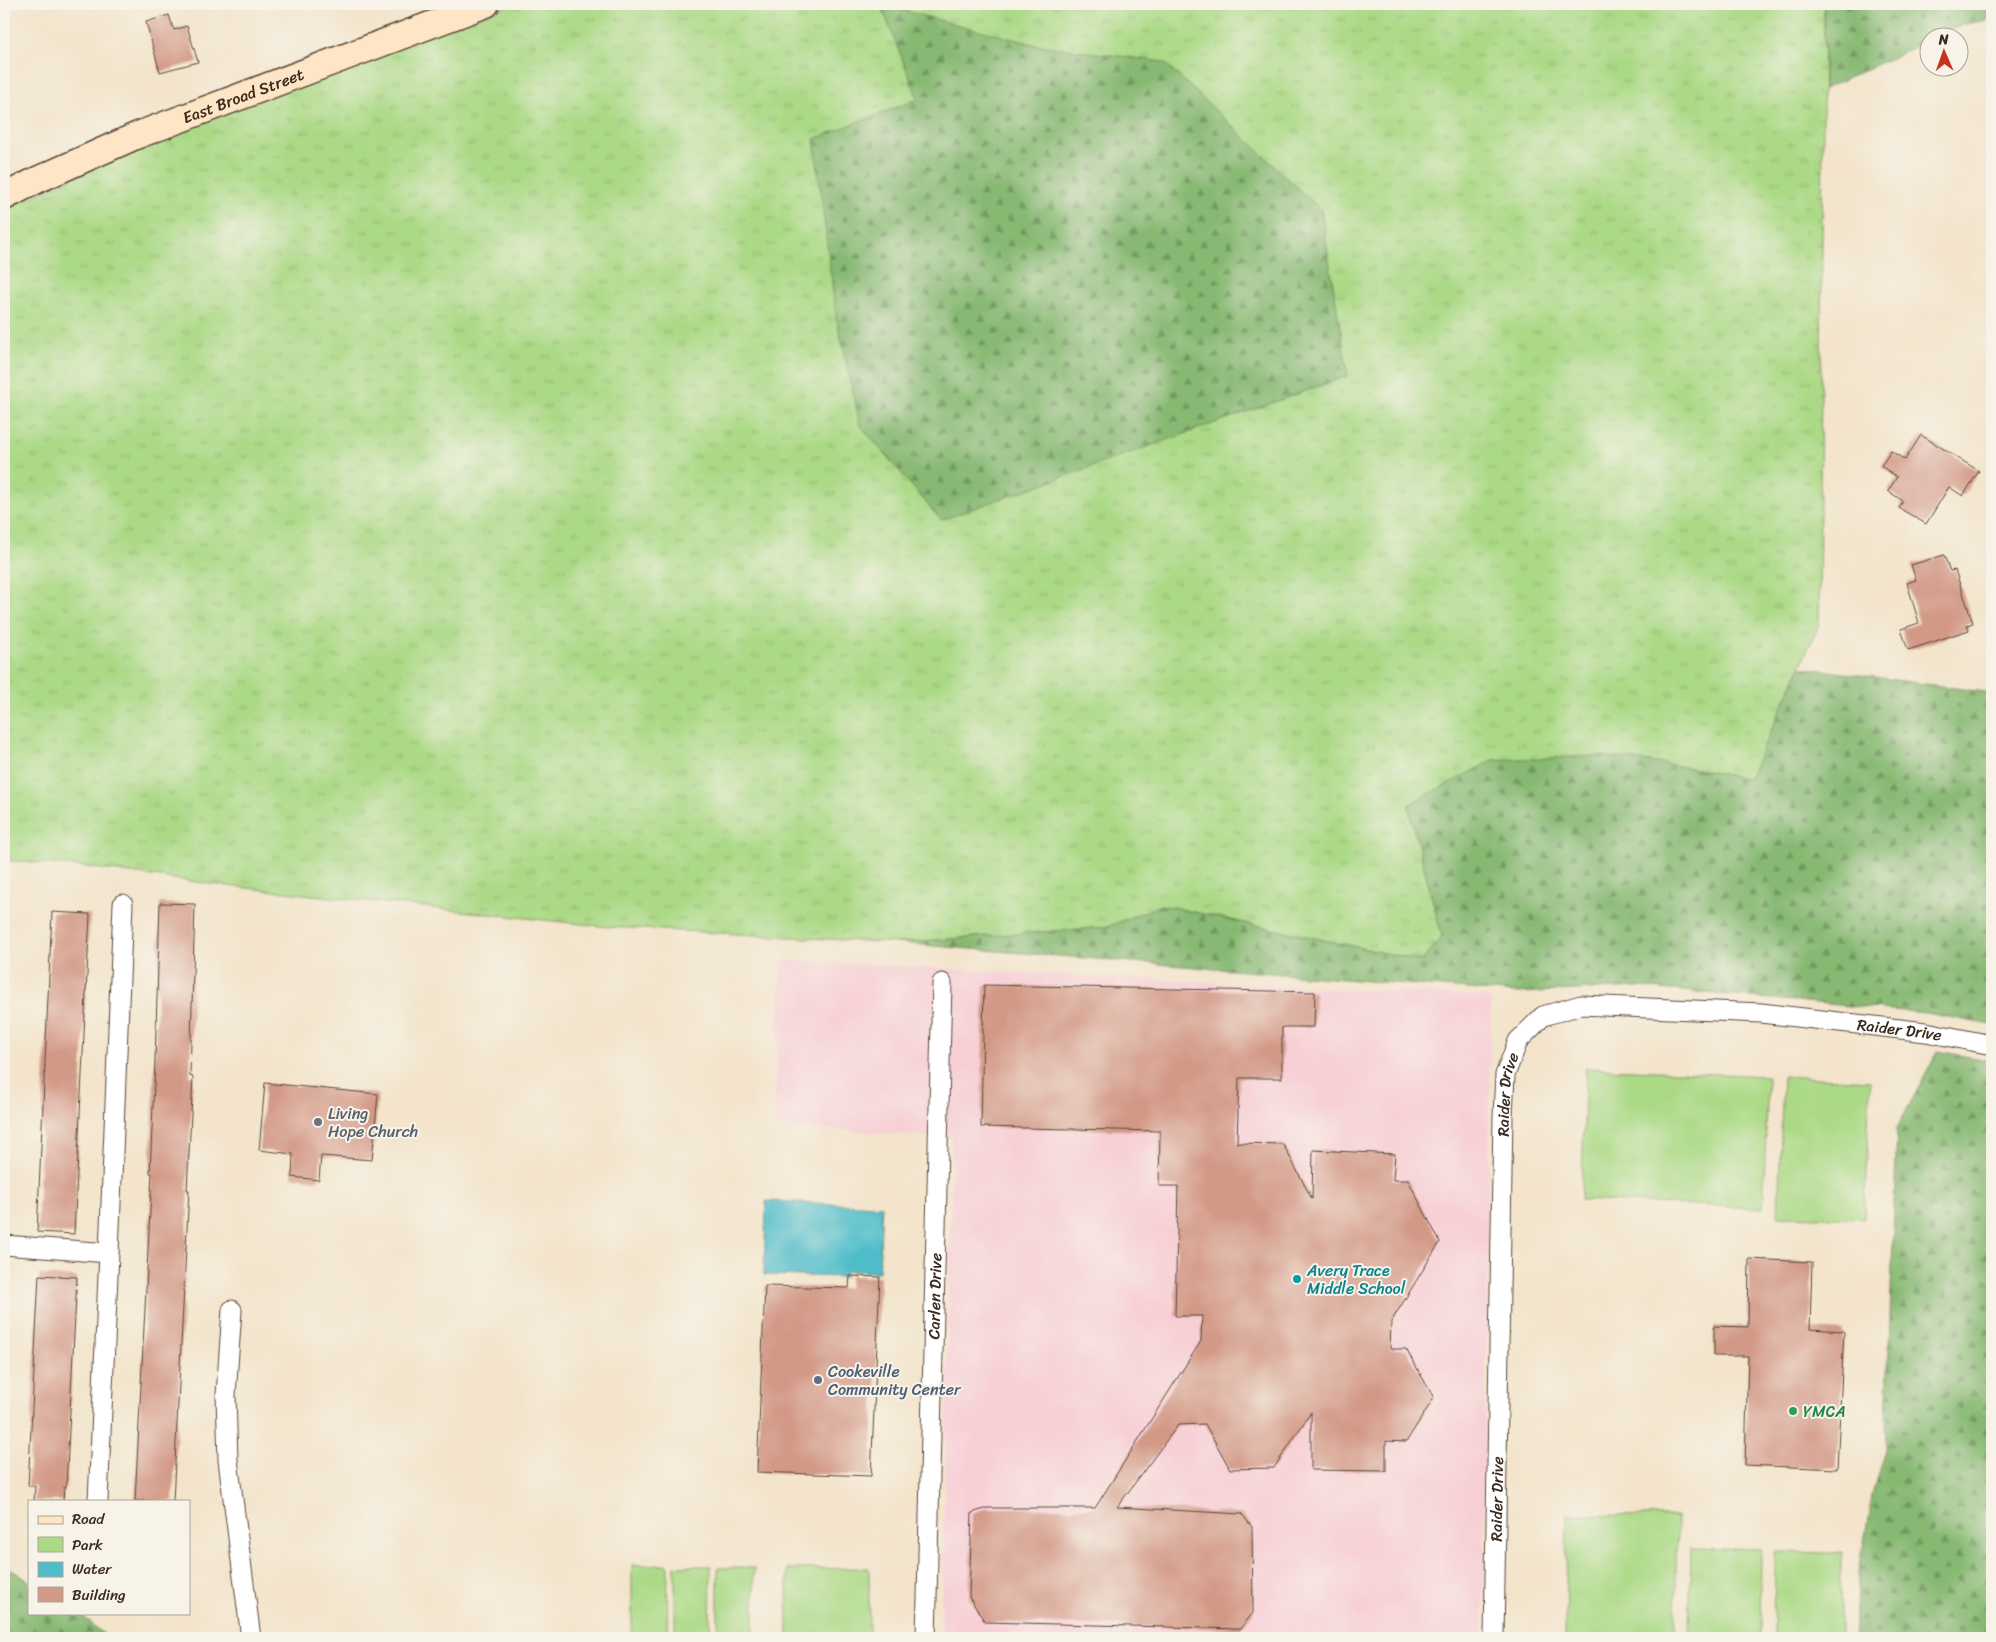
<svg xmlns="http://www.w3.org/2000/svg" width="1996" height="1642" font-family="Sriracha,sans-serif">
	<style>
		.built { fill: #f7cfd5 }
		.grass { fill: url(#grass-tufts); stroke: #738252 }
		.forest { fill: url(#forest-firs); stroke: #627248 }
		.park { fill: #abd986; stroke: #738252 }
		.water { fill: #4fbdc9; stroke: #457474 }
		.building { fill: #d39987 }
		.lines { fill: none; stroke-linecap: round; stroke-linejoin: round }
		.street-casing { stroke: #574638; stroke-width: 21 }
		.secondary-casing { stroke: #574638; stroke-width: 29 }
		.street { stroke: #fff; stroke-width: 19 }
		.secondary { stroke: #fde5c5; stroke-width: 26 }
		.worship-dot { fill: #6b7280; stroke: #f7f3e8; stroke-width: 2 }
		.culture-dot { fill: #0f9aa8; stroke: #f7f3e8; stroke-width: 2 }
		.service-dot { fill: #5c6f8a; stroke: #f7f3e8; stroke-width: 2 }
		.leisure-dot { fill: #2e9e5b; stroke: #f7f3e8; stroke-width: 2 }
		.labels { text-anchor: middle; stroke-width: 4; stroke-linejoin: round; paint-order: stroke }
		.street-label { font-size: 16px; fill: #3b2a1e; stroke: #f7f3e8 }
		.worship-label { font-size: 16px; fill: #5b616d; stroke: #f7f3e8; text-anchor: start }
		.culture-label { font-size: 16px; fill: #0d838f; stroke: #f7f3e8; text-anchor: start }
		.service-label { font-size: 16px; fill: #4e5e75; stroke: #f7f3e8; text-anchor: start }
		.leisure-label { font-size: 16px; fill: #27864d; stroke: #f7f3e8; text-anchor: start }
	</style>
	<defs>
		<pattern id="grass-tufts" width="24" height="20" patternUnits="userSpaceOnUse" patternTransform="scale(1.25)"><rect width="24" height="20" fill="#abd986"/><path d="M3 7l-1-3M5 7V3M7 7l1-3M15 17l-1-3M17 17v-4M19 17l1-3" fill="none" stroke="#94ba73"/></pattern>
		<pattern id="forest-firs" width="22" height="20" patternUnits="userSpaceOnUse" patternTransform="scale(1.25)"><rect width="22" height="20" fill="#88b973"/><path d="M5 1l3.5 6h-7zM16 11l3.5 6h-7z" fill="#70975e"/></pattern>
	</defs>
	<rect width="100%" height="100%" fill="#f7f3e8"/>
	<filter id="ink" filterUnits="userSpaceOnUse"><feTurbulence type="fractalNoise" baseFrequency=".02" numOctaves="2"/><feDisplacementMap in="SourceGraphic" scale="10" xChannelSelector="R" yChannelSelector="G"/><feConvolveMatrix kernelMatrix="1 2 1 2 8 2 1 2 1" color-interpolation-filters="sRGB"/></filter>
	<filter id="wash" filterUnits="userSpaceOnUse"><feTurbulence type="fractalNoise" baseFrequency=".0096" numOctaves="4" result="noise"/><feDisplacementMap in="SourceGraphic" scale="20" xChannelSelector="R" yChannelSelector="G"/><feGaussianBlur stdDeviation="1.12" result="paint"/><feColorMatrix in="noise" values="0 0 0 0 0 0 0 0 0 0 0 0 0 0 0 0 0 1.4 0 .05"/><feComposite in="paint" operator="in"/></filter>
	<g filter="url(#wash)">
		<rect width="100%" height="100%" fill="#f3e4cb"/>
		<polygon class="built" points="781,960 1491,997 1483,1638 941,1638 952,1138 774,1126"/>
		<polygon class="grass" points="512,4 1824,4 1819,625 1749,779 1680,766 1602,756 1408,805 1442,937 1422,961 1161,905 1107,927 897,943 609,927 210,884 87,867 4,860 4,210 147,142"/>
		<g class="forest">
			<polygon points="1824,4 1992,4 1992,19 1962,25 1935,37 1928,38 1928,41 1824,89"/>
			<polygon points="881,5 1037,45 1164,62 1321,210 1348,376 941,520 860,425 836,316 814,139 918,99"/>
			<polygon points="1800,667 1992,693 1992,1025 1926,1013 1639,987 1517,993 897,943 1107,927 1161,905 1422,961 1442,937 1408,805 1493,760 1602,756 1672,765 1749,779"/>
			<polygon points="1938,1051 1992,1061 1992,1638 1853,1638 1859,1572 1872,1494 1885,1451 1897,1128"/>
			<polygon points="4,1565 29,1581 29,1613 79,1613 108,1638 4,1638"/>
		</g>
		<g class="park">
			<polygon points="1586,1068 1768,1076 1763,1208 1581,1200"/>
			<polygon points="1783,1076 1870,1081 1864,1218 1778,1216"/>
			<polygon points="1567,1515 1677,1516 1675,1638 1565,1638"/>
			<polygon points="1691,1548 1761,1550 1760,1638 1689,1638"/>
			<polygon points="1775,1552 1841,1553 1840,1638 1774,1638"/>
			<polygon points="632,1565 668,1565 667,1638 632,1638"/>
			<polygon points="675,1566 711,1566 710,1638 675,1638"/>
			<rect x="718" y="1568" width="36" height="70"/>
			<polygon points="869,1568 869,1638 788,1638 787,1569"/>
		</g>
		<polygon class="water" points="766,1201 882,1206 879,1272 846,1271 845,1277 764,1275"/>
		<g id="blocks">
			<g class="building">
				<polygon points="169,15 174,30 187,26 198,62 160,72 146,22"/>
				<polygon points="1921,435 1979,471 1963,496 1949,487 1926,524 1899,508 1903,501 1888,491 1897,477 1881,466 1891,451 1905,460"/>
				<polygon points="1944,555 1950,571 1955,570 1973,623 1967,625 1969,630 1908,650 1901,629 1919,623 1907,583 1916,580 1911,565"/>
				<polygon points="160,903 195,904 190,1076 193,1077 187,1190 189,1190 173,1501 135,1501 152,1173 150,1173 155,1061"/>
				<polygon points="52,912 90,914 74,1234 37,1232"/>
				<polygon points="984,985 1315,992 1314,1027 1282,1027 1282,1078 1239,1078 1237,1143 1283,1144 1312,1199 1313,1150 1395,1154 1393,1180 1408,1180 1440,1242 1391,1322 1390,1349 1406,1349 1434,1398 1406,1442 1386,1441 1386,1471 1311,1470 1311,1412 1274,1468 1230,1469 1205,1424 1178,1425 1117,1507 1242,1514 1252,1527 1253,1613 1240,1629 985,1622 969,1597 972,1513 987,1508 1095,1508 1201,1341 1202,1316 1175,1316 1178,1186 1159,1186 1160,1131 981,1127"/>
				<polygon points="265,1083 378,1094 372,1160 321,1156 319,1180 292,1177 293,1154 259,1150"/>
				<polygon points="1749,1259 1812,1262 1810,1329 1844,1331 1837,1469 1745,1465 1748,1356 1714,1356 1714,1326 1748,1327"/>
				<polygon points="39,1275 77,1277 66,1488 64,1487 63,1501 34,1501 35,1486 28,1486"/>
				<polygon points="850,1276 880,1277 871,1476 757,1472 765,1286 849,1288"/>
			</g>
		</g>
	</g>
	<g filter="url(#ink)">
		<use href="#blocks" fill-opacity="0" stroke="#574638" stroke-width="1"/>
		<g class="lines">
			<g class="street-casing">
				<g id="street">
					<polyline points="4,1245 109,1253 123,904"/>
					<polyline points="232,1310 226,1395 228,1460 251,1638"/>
					<polyline points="98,1501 109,1253"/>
					<path id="s1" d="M926 1638 942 983"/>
					<path id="s2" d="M1494 1638 1503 1116 1505 1075 1518 1041 1543 1016 1581 1005 1761 1013 1926 1032 1992 1045"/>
				</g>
			</g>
			<g class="secondary-casing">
				<g id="secondary">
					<path id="s3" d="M4 197 37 180 138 135 486 4"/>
				</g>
			</g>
			<use href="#street" class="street"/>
			<use href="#secondary" class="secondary"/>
		</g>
	</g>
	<circle class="worship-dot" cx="318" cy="1122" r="5"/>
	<circle class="culture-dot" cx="1297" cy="1279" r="5"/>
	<circle class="service-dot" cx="818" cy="1380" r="5"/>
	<circle class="leisure-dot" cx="1793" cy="1411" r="5"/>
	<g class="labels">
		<g class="street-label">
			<text dy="6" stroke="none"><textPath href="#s3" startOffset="260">East Broad Street</textPath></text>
			<text dy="6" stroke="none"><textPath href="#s2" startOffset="994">Raider Drive</textPath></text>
			<text dy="6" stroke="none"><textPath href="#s2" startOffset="544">Raider Drive</textPath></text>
			<text dy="6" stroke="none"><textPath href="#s1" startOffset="342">Carlen Drive</textPath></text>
			<text dy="6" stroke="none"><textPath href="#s2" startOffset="139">Raider Drive</textPath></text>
		</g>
		<g class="worship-label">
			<text x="328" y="1119">Living<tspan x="328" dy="18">Hope Church</tspan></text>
		</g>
		<g class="culture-label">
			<text x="1307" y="1276">Avery Trace<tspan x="1307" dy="18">Middle School</tspan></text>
		</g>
		<g class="service-label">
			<text x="828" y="1377">Cookeville<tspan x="828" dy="18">Community Center</tspan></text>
		</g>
		<g class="leisure-label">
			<text x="1803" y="1417">YMCA</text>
		</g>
	</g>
	<rect width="1996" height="1642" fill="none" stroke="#f7f3e8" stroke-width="20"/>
	<rect x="28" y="1500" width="162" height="115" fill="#f7f3e8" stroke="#aca397"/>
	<rect x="38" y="1516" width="25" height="8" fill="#fde5c5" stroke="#aca397"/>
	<text x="72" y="1524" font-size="15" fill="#3b2a1e">Road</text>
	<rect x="38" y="1537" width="25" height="15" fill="#abd986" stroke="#aca397"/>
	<text x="72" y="1550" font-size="15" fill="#3b2a1e">Park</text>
	<rect x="38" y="1562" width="25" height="15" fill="#4fbdc9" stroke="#aca397"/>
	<text x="72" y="1574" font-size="15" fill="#3b2a1e">Water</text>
	<rect x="38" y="1587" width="25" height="15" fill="#d39987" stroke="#aca397"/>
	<text x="72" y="1600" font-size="15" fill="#3b2a1e">Building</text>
	<g transform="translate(1944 52) rotate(358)"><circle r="24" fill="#f7f3e8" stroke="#aca397"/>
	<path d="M0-4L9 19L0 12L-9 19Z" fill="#c8321e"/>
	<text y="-8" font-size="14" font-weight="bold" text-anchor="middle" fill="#3b2a1e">N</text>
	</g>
</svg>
